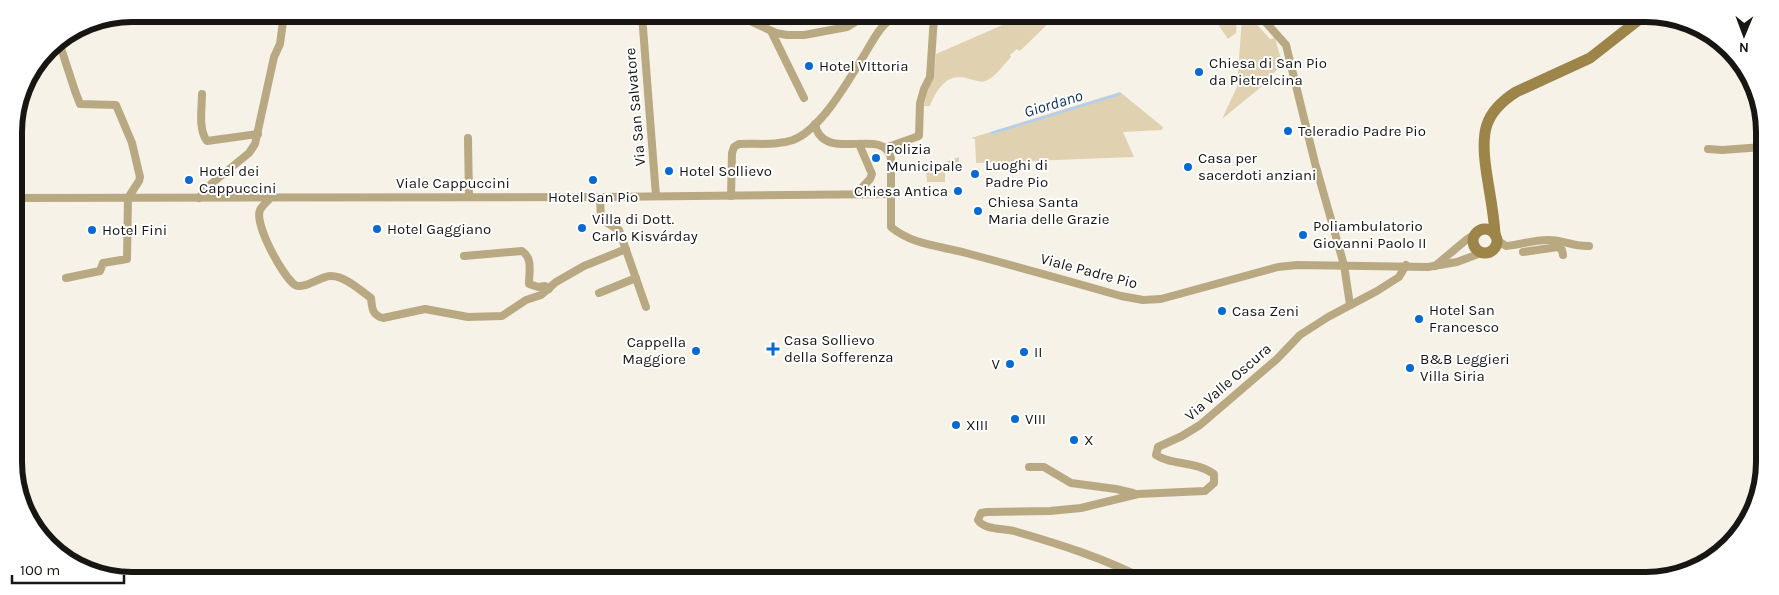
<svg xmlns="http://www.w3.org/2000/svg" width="1779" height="595" font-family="Karla,sans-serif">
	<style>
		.green { fill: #e0d2b1 }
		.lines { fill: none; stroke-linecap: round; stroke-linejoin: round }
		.stream { stroke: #b1cef4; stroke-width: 2.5 }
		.street { stroke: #b9a983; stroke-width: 8 }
		.secondary { stroke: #9d854a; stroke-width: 11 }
		.poi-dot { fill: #0769d2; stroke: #fff; stroke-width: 2 }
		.labels { text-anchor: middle; stroke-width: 4; stroke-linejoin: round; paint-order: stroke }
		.poi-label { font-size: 15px; fill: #181612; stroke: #fff; text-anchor: start }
		.street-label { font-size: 15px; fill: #181612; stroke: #fff }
		.water-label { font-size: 16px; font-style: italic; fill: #0a2f5d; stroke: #fff }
		.rim { fill: none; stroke: #181612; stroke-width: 6 }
	</style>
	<rect width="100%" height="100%" fill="#f6f2e7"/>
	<g class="green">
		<path d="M1023 16H1056L1022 49 1019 51 1017 49 1010 55 1011 57C1004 64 995 78 985 81 979 83 972 79 966 78 947 73 936 90 930 106H924L927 92 934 77 936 54Z"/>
		<polygon points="1211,17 1237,17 1236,33 1228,39 1215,20"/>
		<polygon points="1242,17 1250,17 1270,39 1275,38 1282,63 1266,83 1222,119 1237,87"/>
		<polygon points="1120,92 1163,127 1162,130 1123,132 1134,157 976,163 975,139 971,138"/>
		<polygon points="959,157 959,166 945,167 945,182 927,182 926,169"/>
	</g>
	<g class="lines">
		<polyline class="stream" points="992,133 1120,94"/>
		<g class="street">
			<polyline points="642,15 656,196"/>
			<polyline points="737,15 776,33 787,35 804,35 847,27 865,16"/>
			<polyline points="763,15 765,27"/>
			<polyline points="1261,17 1286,45 1315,163 1344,265 1350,305"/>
			<polyline points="771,31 804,98"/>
			<polyline points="59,42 75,91 80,104 116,105 132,143 140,177 139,181 128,198 127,259 103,263 100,271 66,278"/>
			<path d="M202 94C202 107 198 130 207 141L258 134"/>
			<path d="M815 124C823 165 884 125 891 158V227C912 245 941 246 966 253 1018 267 1069 281 1121 296L1143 300 1161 299 1278 267 1297 265 1428 267 1457 262 1481 253"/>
			<polyline points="468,138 469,197"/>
			<polyline points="885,148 919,136 920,103 924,89 930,77 934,16"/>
			<polyline points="1708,149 1722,150 1763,147"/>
			<polyline points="14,184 19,174 18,119 15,120"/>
			<polyline points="856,194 870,179 872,174 859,144"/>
			<path d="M731 196 732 153 734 147 739 144C757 143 776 146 793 140 822 129 850 78 866 52 874 39 882 21 898 16"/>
			<polyline points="600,197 601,219 619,230 646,307"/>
			<polyline points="14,198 600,197 891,194"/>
			<polyline points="199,198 211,184 249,153 255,144 274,57 280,44 284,14"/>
			<path d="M270 198C267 202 262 206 260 210 254 224 283 277 295 285 304 290 320 276 331 276 345 276 360 290 371 298 372 308 372 315 383 318L425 309 468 317 502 316 526 300 541 295 556 282 584 266 626 249"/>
			<path d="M1497 240 1506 246C1520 245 1535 239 1550 240 1563 240 1574 247 1589 246"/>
			<polyline points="1523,252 1558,247 1562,250 1563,255"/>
			<path d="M464 256 522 251C533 258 529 272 529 284L538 287 545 286 549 289"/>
			<polyline points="1435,266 1466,240 1474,235"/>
			<polyline points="599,293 636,278"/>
			<polyline points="1029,467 1044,467 1071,483 1116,489 1133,493"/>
			<path d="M1146 580C1104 558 1059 544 1014 531 1003 528 984 530 978 520L981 513 987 512 1050 511 1081 508 1138 494 1205 491 1214 483V474C1196 461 1170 465 1156 455L1158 447 1182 436 1200 425 1277 359 1300 335 1328 317 1377 291 1399 277 1406 265"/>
		</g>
		<g class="secondary">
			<circle cx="1485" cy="241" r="12"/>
			<path d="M1495 235C1494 213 1489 191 1486 169 1481 134 1483 113 1516 92L1590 58 1641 18"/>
		</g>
	</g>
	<g class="poi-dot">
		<circle cx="809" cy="66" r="5"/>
		<circle cx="1199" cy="72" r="5"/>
		<circle cx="1288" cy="131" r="5"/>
		<circle cx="876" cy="158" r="5"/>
		<circle cx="1188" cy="167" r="5"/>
		<circle cx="669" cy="171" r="5"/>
		<circle cx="975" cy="174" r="5"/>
		<circle cx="189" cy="180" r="5"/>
		<circle cx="593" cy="180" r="5"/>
		<circle cx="958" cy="191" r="5"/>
		<circle cx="978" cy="211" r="5"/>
		<circle cx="582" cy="228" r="5"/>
		<circle cx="377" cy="229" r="5"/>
		<circle cx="92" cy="230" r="5"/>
		<circle cx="1303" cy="235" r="5"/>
		<circle cx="1222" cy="311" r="5"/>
		<circle cx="1419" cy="319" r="5"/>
		<path d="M770.5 341.5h5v5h5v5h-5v5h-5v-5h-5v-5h5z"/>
		<circle cx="696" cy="351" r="5"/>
		<circle cx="1024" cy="352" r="5"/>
		<circle cx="1010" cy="364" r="5"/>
		<circle cx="1410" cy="368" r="5"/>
		<circle cx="1015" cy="419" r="5"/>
		<circle cx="956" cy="425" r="5"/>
		<circle cx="1074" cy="440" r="5"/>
	</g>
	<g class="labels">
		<g class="poi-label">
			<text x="1209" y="68">Chiesa di San Pio<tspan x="1209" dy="17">da Pietrelcina</tspan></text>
			<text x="819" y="71">Hotel VIttoria</text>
			<text x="1298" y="136">Teleradio Padre Pio</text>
			<text x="886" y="154">Polizia<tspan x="886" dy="17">Municipale</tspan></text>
			<text x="1198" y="163">Casa per<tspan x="1198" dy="17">sacerdoti anziani</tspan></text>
			<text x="985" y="170">Luoghi di<tspan x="985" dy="17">Padre Pio</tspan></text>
			<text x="199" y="176">Hotel dei<tspan x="199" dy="17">Cappuccini</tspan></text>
			<text x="679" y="176">Hotel Sollievo</text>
			<text x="948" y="196" text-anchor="end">Chiesa Antica</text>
			<text x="593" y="202" text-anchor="middle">Hotel San Pio</text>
			<text x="988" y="207">Chiesa Santa<tspan x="988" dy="17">Maria delle Grazie</tspan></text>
			<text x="592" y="224">Villa di Dott.<tspan x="592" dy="17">Carlo Kisvárday</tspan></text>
			<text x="1313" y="231">Poliambulatorio<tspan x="1313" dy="17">Giovanni Paolo II</tspan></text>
			<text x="387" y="234">Hotel Gaggiano</text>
			<text x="102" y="235">Hotel Fini</text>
			<text x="1429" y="315">Hotel San<tspan x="1429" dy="17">Francesco</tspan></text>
			<text x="1232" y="316">Casa Zeni</text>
			<text x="784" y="345">Casa Sollievo<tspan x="784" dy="17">della Sofferenza</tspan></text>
			<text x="686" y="347" text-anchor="end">Cappella<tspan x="686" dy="17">Maggiore</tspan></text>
			<text x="1034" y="357">II</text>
			<text x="1420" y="364">B&amp;B Leggieri<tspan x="1420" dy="17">Villa Siria</tspan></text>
			<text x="1000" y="369" text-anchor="end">V</text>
			<text x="1025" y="424">VIII</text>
			<text x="966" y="430">XIII</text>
			<text x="1084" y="445">X</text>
		</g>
		<g class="street-label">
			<text transform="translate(635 107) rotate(-95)" y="5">Via San Salvatore</text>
			<text x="453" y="188">Viale Cappuccini</text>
			<text transform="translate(1089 271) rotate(15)" y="5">Viale Padre Pio</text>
			<text transform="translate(1228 382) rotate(-41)" y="5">Via Valle Oscura</text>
		</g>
		<g class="water-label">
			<text transform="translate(1053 103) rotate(-17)" y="6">Giordano</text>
		</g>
	</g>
	<path d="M0 0H1779V595H0ZM132 22H1646A110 110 0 0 1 1756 132V462A110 110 0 0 1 1646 572H132A110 110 0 0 1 22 462V132A110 110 0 0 1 132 22Z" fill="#fff" fill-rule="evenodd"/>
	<path class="rim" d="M132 22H1646A110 110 0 0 1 1756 132V462A110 110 0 0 1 1646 572H132A110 110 0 0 1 22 462V132A110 110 0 0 1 132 22Z"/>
	<g transform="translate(1744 35) rotate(181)" stroke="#ffffff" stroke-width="4" paint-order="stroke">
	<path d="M0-4L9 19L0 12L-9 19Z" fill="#181612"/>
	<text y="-8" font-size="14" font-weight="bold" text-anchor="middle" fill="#181612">N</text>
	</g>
	<path d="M12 575v8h112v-8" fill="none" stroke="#181612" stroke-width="2.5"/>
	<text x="20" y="575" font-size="15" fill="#181612" stroke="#ffffff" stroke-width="4" paint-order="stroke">100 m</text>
</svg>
